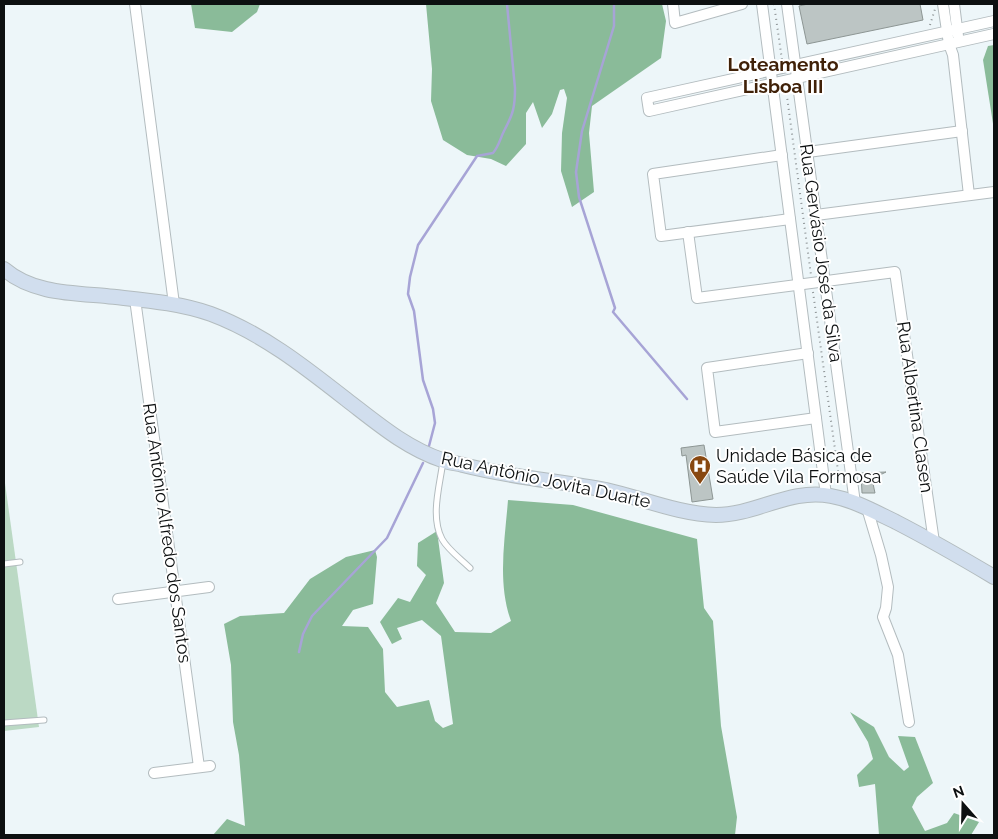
<svg xmlns="http://www.w3.org/2000/svg" width="998" height="839" font-family="Raleway,sans-serif">
	<style>
		.green { fill: #bbd9c4 }
		.forest { fill: #8abb99 }
		.lines { fill: none; stroke-linecap: round; stroke-linejoin: round }
		.stream { stroke: #a7a4d6; stroke-width: 2.5 }
		.building { fill: #bcc5c4; stroke: #8d9694 }
		.lane-casing { stroke: #b3bcbf; stroke-width: 7 }
		.street-casing { stroke: #b3bcbf; stroke-width: 12 }
		.secondary-casing { stroke: #b3bcbf; stroke-width: 16 }
		.path { stroke: #8d9395; stroke-width: 2; stroke-dasharray: 1 4; stroke-linecap: butt }
		.lane { stroke: #fff; stroke-width: 5 }
		.street { stroke: #fff; stroke-width: 10 }
		.secondary { stroke: #d1deee; stroke-width: 14 }
		.labels { text-anchor: middle; stroke-width: 4; stroke-linejoin: round; paint-order: stroke }
		.street-label { font-size: 18px; fill: #0d1011; stroke: #fff }
		.poi-label { font-size: 18px; fill: #0d1011; stroke: #fff; text-anchor: start }
		.neighbourhood-label { font-size: 19px; font-weight: bold; fill: #402108; stroke: #fff }
	</style>
	<rect width="100%" height="100%" fill="#edf6f9"/>
	<polygon class="green" points="4,476 39,727 4,731"/>
	<g class="forest">
		<polygon points="191,4 260,4 257,12 232,32 195,28"/>
		<polygon points="426,4 662,4 666,21 661,58 592,106 589,133 594,192 572,207 561,171 562,133 567,98 564,89 560,90 552,114 542,128 533,102 526,113 526,144 506,166 491,159 467,155 443,140 431,101 432,69"/>
		<polygon points="994,45 994,130 983,60 988,46"/>
		<path d="M508 500 573 505 697 539 704 608 713 621 721 726 737 817 735 835H213L227 819 245 826 239 755 233 722 231 665 224 624 240 616 284 613 310 579 346 557 375 550 377 557 373 604 353 610 342 626 368 627 383 649 385 692 397 707 429 700 435 721 443 728 453 724 441 636 422 620 397 628 402 639 392 644 380 622 398 598 410 602 426 575 417 566 418 543 437 531 444 583 436 603 455 632 491 633 511 621C497 583 505 539 508 500Z"/>
		<polygon points="850,712 874,727 889,757 904,771 909,767 898,736 915,737 933,783 917,797 912,807 925,831 947,823 954,813 979,822 971,835 879,835 875,784 859,787 857,775 873,759 868,742"/>
	</g>
	<g class="lines">
		<g class="stream">
			<polyline points="614,4 614,26 582,131 576,172 579,197 615,308 613,312 687,399"/>
			<path d="M429 446 435 423 433 409 423 380 414 311 408 294 410 277 418 245 477 156 493 153C499 146 500 139 504 131 513 114 515 108 515 88L507 4"/>
			<polyline points="299,652 303,634 312,616 387,538 423,463"/>
		</g>
	</g>
	<g class="building">
		<polygon points="808,4 920,4 923,20 807,44 799,6"/>
		<polygon points="704,445 713,499 692,502 686,455 682,456 681,448"/>
		<polygon points="886,472 872,479 875,493 862,493 861,473"/>
	</g>
	<g class="lines">
		<g class="lane-casing">
			<g id="lane">
				<path d="M443 461C440 485 430 516 442 539 448 550 461 559 470 568"/>
				<polyline points="4,564 20,562"/>
				<polyline points="4,723 44,720"/>
			</g>
		</g>
		<g class="street-casing">
			<g id="street">
				<polyline points="135,4 174,304"/>
				<polyline points="673,4 675,23 742,4"/>
				<polyline points="762,4 826,495"/>
				<polyline points="787,4 855,503"/>
				<polyline points="943,4 949,44 953,55 969,195"/>
				<polyline points="954,4 958,36"/>
				<polyline points="994,21 647,98 649,111 994,34"/>
				<polyline points="808,152 962,131"/>
				<polyline points="782,155 653,174 661,236 790,219"/>
				<polyline points="816,215 994,192"/>
				<polyline points="688,232 697,298 895,272 934,542"/>
				<polyline points="135,299 199,767"/>
				<polyline points="808,353 707,368 715,432 816,418"/>
				<polyline points="867,508 881,555 888,587 886,608 883,617 898,655 909,722"/>
				<polyline points="118,599 209,587"/>
				<polyline points="154,773 210,766"/>
			</g>
		</g>
		<g class="secondary-casing">
			<path id="secondary" d="M4 269C32 293 70 293 106 296 141 300 177 302 211 314 262 333 305 367 347 400 377 423 406 448 442 460 449 463 456 463 463 465 510 477 558 481 606 490 642 498 678 514 716 515 756 515 790 488 831 496 854 500 875 512 896 522 929 539 962 558 994 577"/>
		</g>
		<g class="path">
			<polyline points="774,4 782,60"/>
			<polyline points="930,25 935,9"/>
			<polyline points="786,89 811,275"/>
			<polyline points="813,292 839,478"/>
		</g>
		<use href="#lane" class="lane"/>
		<use href="#street" class="street"/>
		<use href="#secondary" class="secondary"/>
	</g>
	<defs>
		<g id="hospital-pin" transform="scale(1.125)"><path d="M0 17L-7.5 6A9.5 9.5 0 1 1 7.5 6Z" fill="#884811" stroke="#fff"/><path d="M-5-5h3v3.5h4V-5h3V5h-3V1.5h-4V5h-3Z" fill="#fff"/></g>
	</defs>
	<g fill-rule="evenodd">
		<use href="#hospital-pin" x="700" y="466"/>
	</g>
	<g class="labels">
		<g class="street-label">
			<text transform="translate(821 253) rotate(82)" y="6">Rua Gervásio José da Silva</text>
			<text transform="translate(915 407) rotate(82)" y="6">Rua Albertina Clasen</text>
			<text transform="translate(546 480) rotate(12)" y="6">Rua Antônio Jovita Duarte</text>
			<text transform="translate(167 533) rotate(82)" y="6">Rua Antônio Alfredo dos Santos</text>
		</g>
		<g class="poi-label">
			<text x="716" y="462">Unidade Básica de<tspan x="716" dy="21">Saúde Vila Formosa</tspan></text>
		</g>
		<g class="neighbourhood-label">
			<text x="783" y="71">Loteamento<tspan x="783" dy="22">Lisboa III</tspan></text>
		</g>
	</g>
	<rect width="998" height="839" fill="none" stroke="#0d1011" stroke-width="10"/>
	<g transform="translate(963 804) rotate(340)" stroke="#ffffff" stroke-width="4" paint-order="stroke">
	<path d="M0-4L9 19L0 12L-9 19Z" fill="#0d1011"/>
	<text y="-8" font-size="14" font-weight="bold" text-anchor="middle" fill="#0d1011">N</text>
	</g>
</svg>
